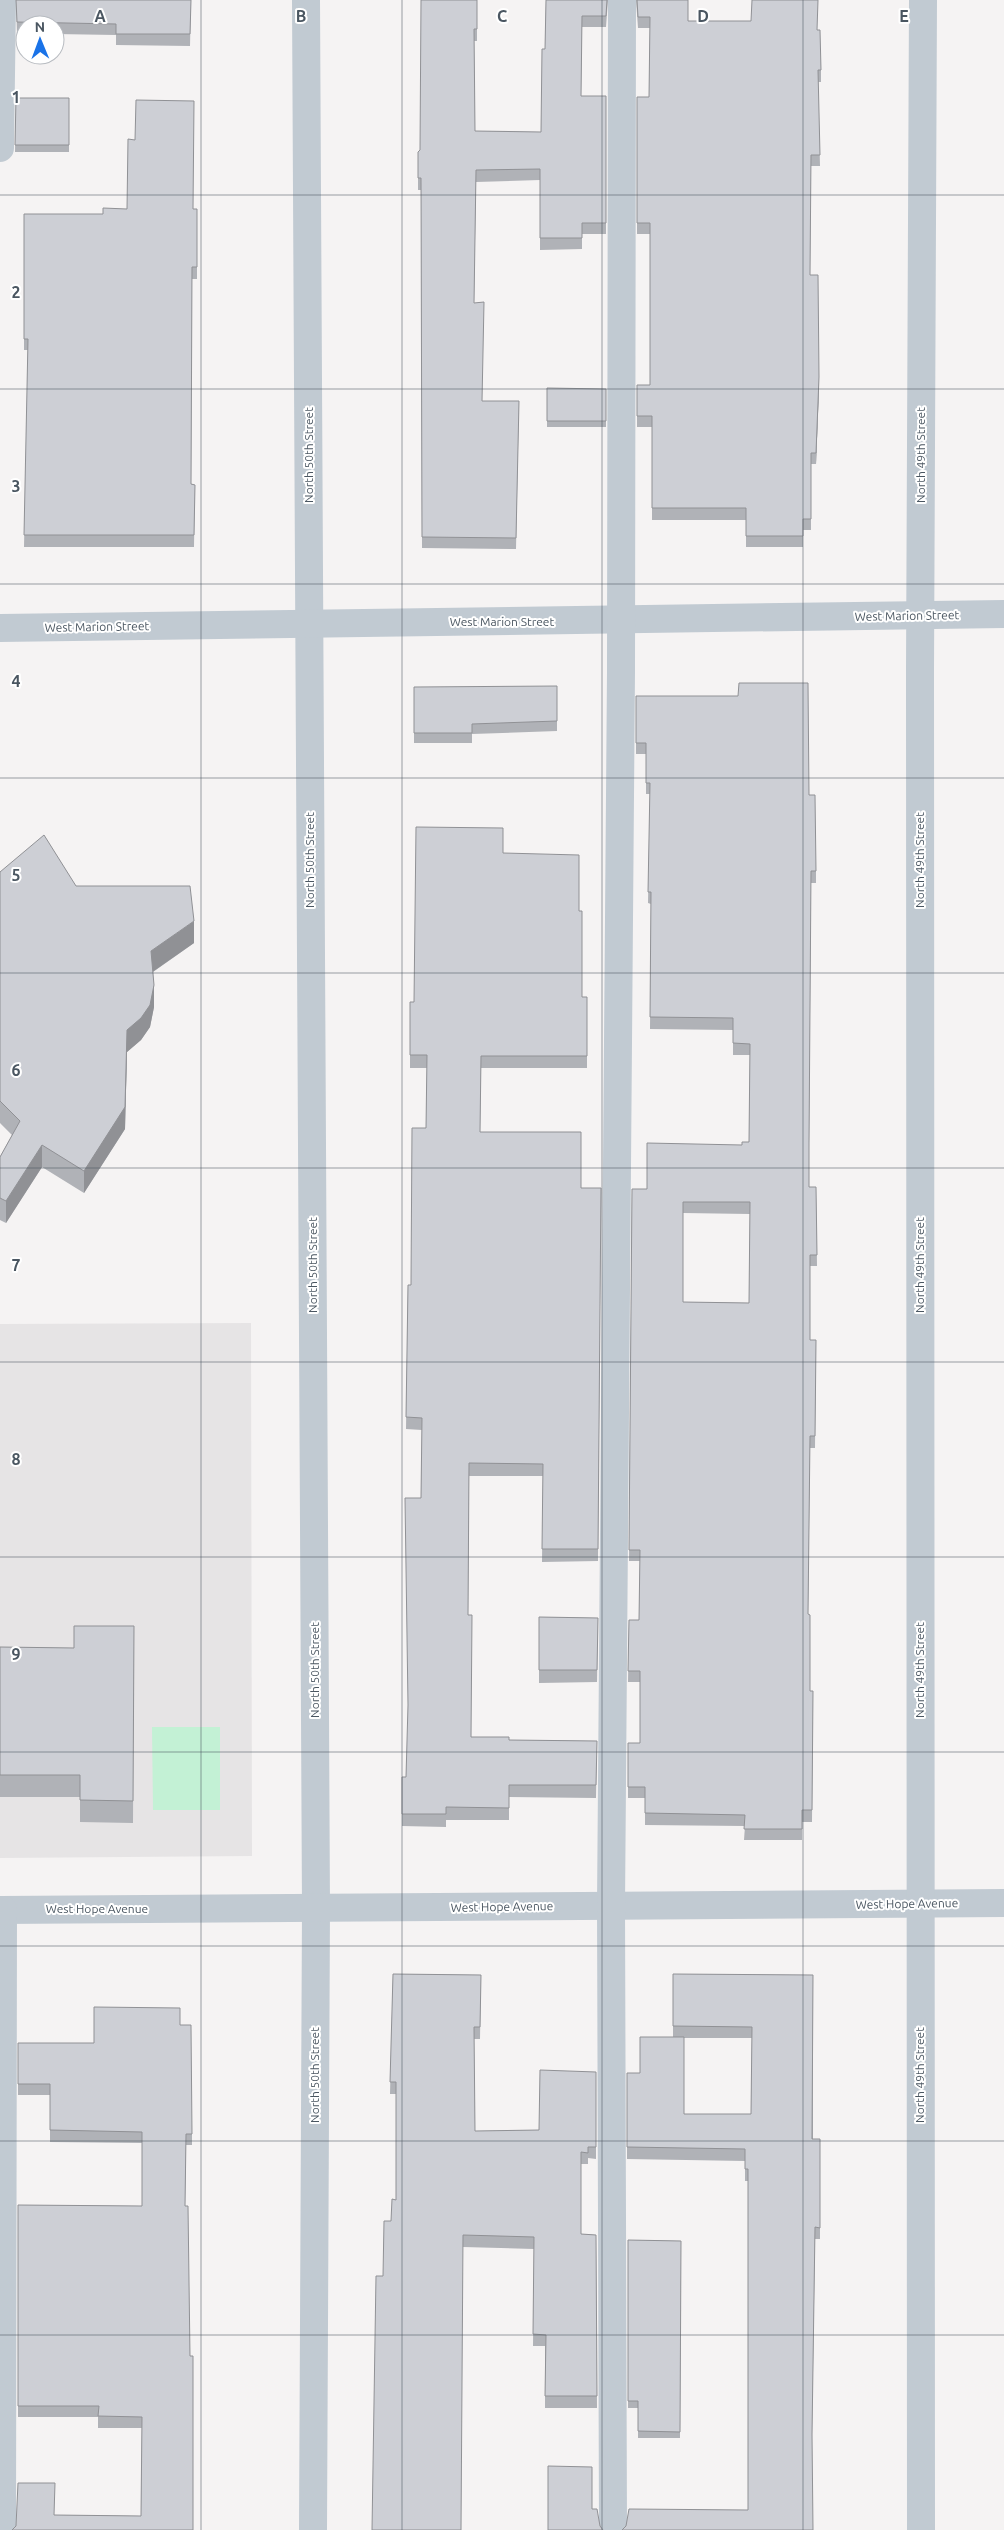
<svg xmlns="http://www.w3.org/2000/svg" width="1004" height="2530" font-family="Ubuntu,sans-serif">
	<style>
		.education { fill: #e6e4e5 }
		.green { fill: #c3f1d5 }
		.lines { fill: none; stroke-linecap: round; stroke-linejoin: round }
		.minor { stroke: #c1cad2; stroke-width: 28 }
		.wall { fill: #b0b2b7; fill-rule: evenodd }
		.shaded-wall { fill: #909195 }
		.building { fill: #cdcfd5; stroke: #909195; fill-rule: evenodd }
		.grid { fill: none; stroke: #4a5661; stroke-width: 1; stroke-opacity: 0.55 }
		.labels { text-anchor: middle; stroke-width: 4; stroke-linejoin: round; paint-order: stroke }
		.street-label { font-size: 12px; fill: #4a5661; stroke: #fff }
		.grid-label { font-size: 16px; text-anchor: middle; font-weight: bold; fill: #4a5661; stroke: #fff; stroke-width: 4; stroke-linejoin: round; paint-order: stroke }
	</style>
	<rect width="100%" height="100%" fill="#f5f3f3"/>
	<polygon class="education" points="251,1323 252,1856 0,1858 0,1324"/>
	<polygon class="green" points="152,1727 220,1727 220,1810 153,1810"/>
	<g class="lines">
		<g class="minor">
			<polyline points="306,0 316,1908 313,2530"/>
			<polyline points="0,148 2,0"/>
			<polyline points="0,628 1004,614"/>
			<polyline points="0,1910 1004,1903"/>
			<polyline points="2,2530 3,1910"/>
			<polyline points="613,2530 611,1906 621,672 622,0"/>
			<polyline points="921,2530 920,669 923,0"/>
		</g>
	</g>
	<g class="wall">
		<polygon points="16,0 191,0 190,46 116,45 116,35 55,34 55,25 25,25 25,34 17,34"/>
		<polygon points="477,0 477,41 474,41 475,131 541,132 545,49 546,0 608,0 606,27 582,27 581,96 606,96 606,234 582,234 582,249 540,250 540,180 476,182 474,303 482,401 519,401 516,549 422,548 421,190 418,190 418,152 420,150"/>
		<polygon points="636,0 688,0 688,21 818,30 821,70 821,82 818,82 820,166 811,166 810,275 819,388 816,464 811,464 811,530 803,530 803,547 746,547 746,520 652,520 652,427 637,427 637,385 650,385 650,234 637,234 637,97 649,97 650,28 638,28"/>
		<polygon points="16,98 69,98 69,152 15,152"/>
		<polygon points="197,209 197,279 192,279 191,484 195,485 194,547 24,547 28,350 24,350 24,214 103,214"/>
		<polygon points="547,388 606,389 606,427 547,427"/>
		<polygon points="414,687 557,721 557,731 472,734 472,743 414,743"/>
		<path d="M636 696 809 795 816 871V883H811L809 1149V1187H816L817 1266H810V1340H816L815 1448H810L808 1614 810 1691H813L812 1822H802V1840H744L745 1826 645 1825V1798H628V1743H640V1682H628L629 1620H639L640 1561H629L632 1189H647L742 1145 749 1142 750 1055H733V1030L650 1029 651 904 648 903 650 794H646V754H636ZM683 1213 750 1214 749 1303 683 1302Z"/>
		<polygon points="503,853 579,911 582,997 587,997 587,1068 481,1068 480,1132 581,1188 601,1188 598,1561 542,1562 543,1476 469,1476 468,1615 471,1737 509,1740 597,1741 596,1798 509,1797 509,1820 446,1820 446,1827 402,1826 402,1777 406,1777 421,1498 422,1430 406,1429 408,1285 411,1285 426,1128 427,1068 410,1068 410,1002 414,1002"/>
		<polygon points="0,872 76,886 194,943 153,972 154,1007 150,1027 141,1040 127,1052 125,1129 84,1193 42,1167 6,1223 0,1220 0,1157 12,1135 0,1123"/>
		<polygon points="539,1617 598,1618 597,1682 539,1683"/>
		<polygon points="134,1626 133,1823 80,1822 80,1797 0,1797 0,1647 74,1648"/>
		<polygon points="393,1974 481,1975 480,2039 474,2039 475,2131 539,2130 596,2072 596,2159 588,2158 588,2164 581,2164 581,2234 596,2235 597,2408 545,2408 545,2346 533,2346 534,2249 463,2247 383,2276 391,2221 396,2200 396,2094 390,2094"/>
		<path d="M673 1974 813 1975V2139L820 2150V2239H815L812 2441 748 2510V2181H745V2161L627 2159V2073H640L673 2037ZM684 2038H752L751 2114H684Z"/>
		<polygon points="180,2025 192,2134 192,2145 186,2145 185,2206 190,2356 193,2530 54,2515 141,2516 142,2428 98,2428 98,2417 18,2417 18,2205 142,2206 142,2143 50,2142 50,2095 18,2095 18,2043 94,2043"/>
		<polygon points="628,2240 681,2241 680,2438 638,2438 638,2408 628,2408"/>
	</g>
	<g class="shaded-wall">
		<polygon points="819,377 819,388 816,464 816,453"/>
		<polygon points="194,921 194,943 151,973 151,951"/>
		<polygon points="154,985 154,1007 150,1027 141,1040 127,1052 125,1129 84,1193 84,1171 127,1030"/>
		<polygon points="42,1145 42,1167 6,1223 6,1201"/>
	</g>
	<g class="building">
		<polygon points="16,0 191,0 190,34 116,34 116,24 17,22"/>
		<polygon points="421,0 477,0 477,29 474,29 475,131 541,132 542,49 545,49 546,0 607,0 606,16 582,16 581,96 606,96 606,223 582,223 582,238 540,238 540,169 476,170 474,303 484,302 482,401 519,401 516,538 422,537 421,178 418,178 418,152 420,150"/>
		<polygon points="637,0 688,0 688,21 751,21 752,0 818,0 817,30 820,30 821,70 818,70 820,155 811,155 810,275 818,275 819,377 816,453 811,453 811,519 803,519 803,536 746,536 746,508 652,508 652,416 637,416 637,385 650,385 650,223 637,223 637,97 649,97 650,17 638,17"/>
		<polygon points="16,98 69,98 69,145 15,145"/>
		<polygon points="136,100 194,101 193,209 197,209 197,267 192,267 191,484 195,485 194,535 24,535 28,339 24,339 24,214 103,214 103,208 127,209 128,139 135,140"/>
		<polygon points="547,388 606,389 606,421 547,421"/>
		<path d="M739 683H808L809 795H815L816 871H811L809 1143V1187H816L817 1255H810V1340H816L815 1436H810L808 1614 810 1615V1691H813L812 1810H802V1829H744L745 1815 645 1813V1787H628V1743H640V1671H628L629 1620H639L640 1550H629L632 1189H647V1143L742 1145V1142H749L750 1044 733 1043V1018L650 1017 651 892H648L650 783H646V743H636V696H738ZM683 1202H750L749 1303 683 1302Z"/>
		<polygon points="557,686 557,721 472,724 472,733 414,733 414,687"/>
		<polygon points="416,827 503,828 503,853 579,855 579,911 582,911 582,997 587,997 587,1056 481,1056 480,1132 581,1132 581,1188 601,1188 598,1549 542,1549 543,1464 469,1463 468,1615 472,1615 471,1737 509,1737 509,1740 597,1741 596,1785 509,1785 509,1808 446,1807 446,1814 402,1814 402,1777 406,1777 408,1705 405,1498 421,1498 422,1418 406,1417 408,1285 411,1285 412,1128 426,1128 427,1055 410,1055 410,1002 414,1002"/>
		<polygon points="44,835 76,886 190,886 194,921 151,951 154,985 150,1005 141,1018 127,1030 125,1107 84,1171 42,1145 6,1201 0,1198 0,1157 20,1121 0,1101 0,872"/>
		<polygon points="539,1617 598,1618 597,1670 539,1670"/>
		<polygon points="74,1626 134,1626 133,1801 80,1800 80,1775 0,1775 0,1647 74,1648"/>
		<polygon points="393,1974 481,1975 480,2027 474,2027 475,2131 539,2130 540,2070 596,2072 596,2147 588,2147 588,2153 581,2152 581,2234 596,2235 597,2396 545,2396 546,2335 533,2334 534,2237 463,2235 461,2530 372,2530 376,2276 383,2276 384,2221 391,2221 392,2199 396,2200 396,2082 390,2082"/>
		<polygon points="673,1974 813,1975 812,2139 820,2139 820,2228 815,2227 812,2434 813,2530 622,2530 626,2526 629,2509 748,2510 748,2169 745,2169 745,2149 627,2147 627,2073 640,2073 640,2037 684,2037 684,2114 751,2114 752,2027 673,2026"/>
		<polygon points="94,2007 180,2008 180,2025 191,2025 192,2134 186,2134 185,2206 188,2206 190,2356 193,2356 193,2530 12,2530 16,2526 18,2483 55,2483 54,2515 141,2516 142,2417 98,2416 99,2406 18,2406 18,2205 142,2206 142,2132 50,2130 50,2084 18,2084 18,2043 94,2043"/>
		<polygon points="628,2240 681,2241 680,2432 638,2431 638,2401 628,2401"/>
		<polygon points="548,2466 592,2467 592,2509 597,2509 600,2526 603,2530 548,2530"/>
	</g>
	<path class="grid" d="M201 0V2530M402 0V2530M602 0V2530M803 0V2530M0 195H1004M0 389H1004M0 584H1004M0 778H1004M0 973H1004M0 1168H1004M0 1362H1004M0 1557H1004M0 1752H1004M0 1946H1004M0 2141H1004M0 2335H1004"/>
	<g class="labels">
		<g class="street-label">
			<text transform="translate(309 455) rotate(-90)" y="4">North 50th Street</text>
			<text transform="translate(921 455) rotate(-90)" y="4">North 49th Street</text>
			<text transform="translate(907 616) rotate(-1)" y="4">West Marion Street</text>
			<text x="502" y="626">West Marion Street</text>
			<text transform="translate(97 627) rotate(-1)" y="4">West Marion Street</text>
			<text transform="translate(310 860) rotate(-90)" y="4">North 50th Street</text>
			<text transform="translate(920 860) rotate(-90)" y="4">North 49th Street</text>
			<text transform="translate(313 1265) rotate(-90)" y="4">North 50th Street</text>
			<text transform="translate(920 1265) rotate(-90)" y="4">North 49th Street</text>
			<text transform="translate(315 1670) rotate(-90)" y="4">North 50th Street</text>
			<text transform="translate(920 1670) rotate(-90)" y="4">North 49th Street</text>
			<text transform="translate(907 1904) rotate(-1)" y="4">West Hope Avenue</text>
			<text transform="translate(502 1907) rotate(-1)" y="4">West Hope Avenue</text>
			<text x="97" y="1913">West Hope Avenue</text>
			<text transform="translate(315 2075) rotate(-90)" y="4">North 50th Street</text>
			<text transform="translate(920 2075) rotate(-90)" y="4">North 49th Street</text>
		</g>
	</g>
	<g class="grid-label">
		<text x="100" y="22">A</text>
		<text x="301" y="22">B</text>
		<text x="502" y="22">C</text>
		<text x="703" y="22">D</text>
		<text x="904" y="22">E</text>
		<text x="16" y="103">1</text>
		<text x="16" y="298">2</text>
		<text x="16" y="492">3</text>
		<text x="16" y="687">4</text>
		<text x="16" y="881">5</text>
		<text x="16" y="1076">6</text>
		<text x="16" y="1271">7</text>
		<text x="16" y="1465">8</text>
		<text x="16" y="1660">9</text>
	</g>
	<g transform="translate(40 40) rotate(359)"><circle r="24" fill="#ffffff" stroke="#b7bbc0"/>
	<path d="M0-4L9 19L0 12L-9 19Z" fill="#1a73e8"/>
	<text y="-8" font-size="14" font-weight="bold" text-anchor="middle" fill="#4a5661">N</text>
	</g>
</svg>
